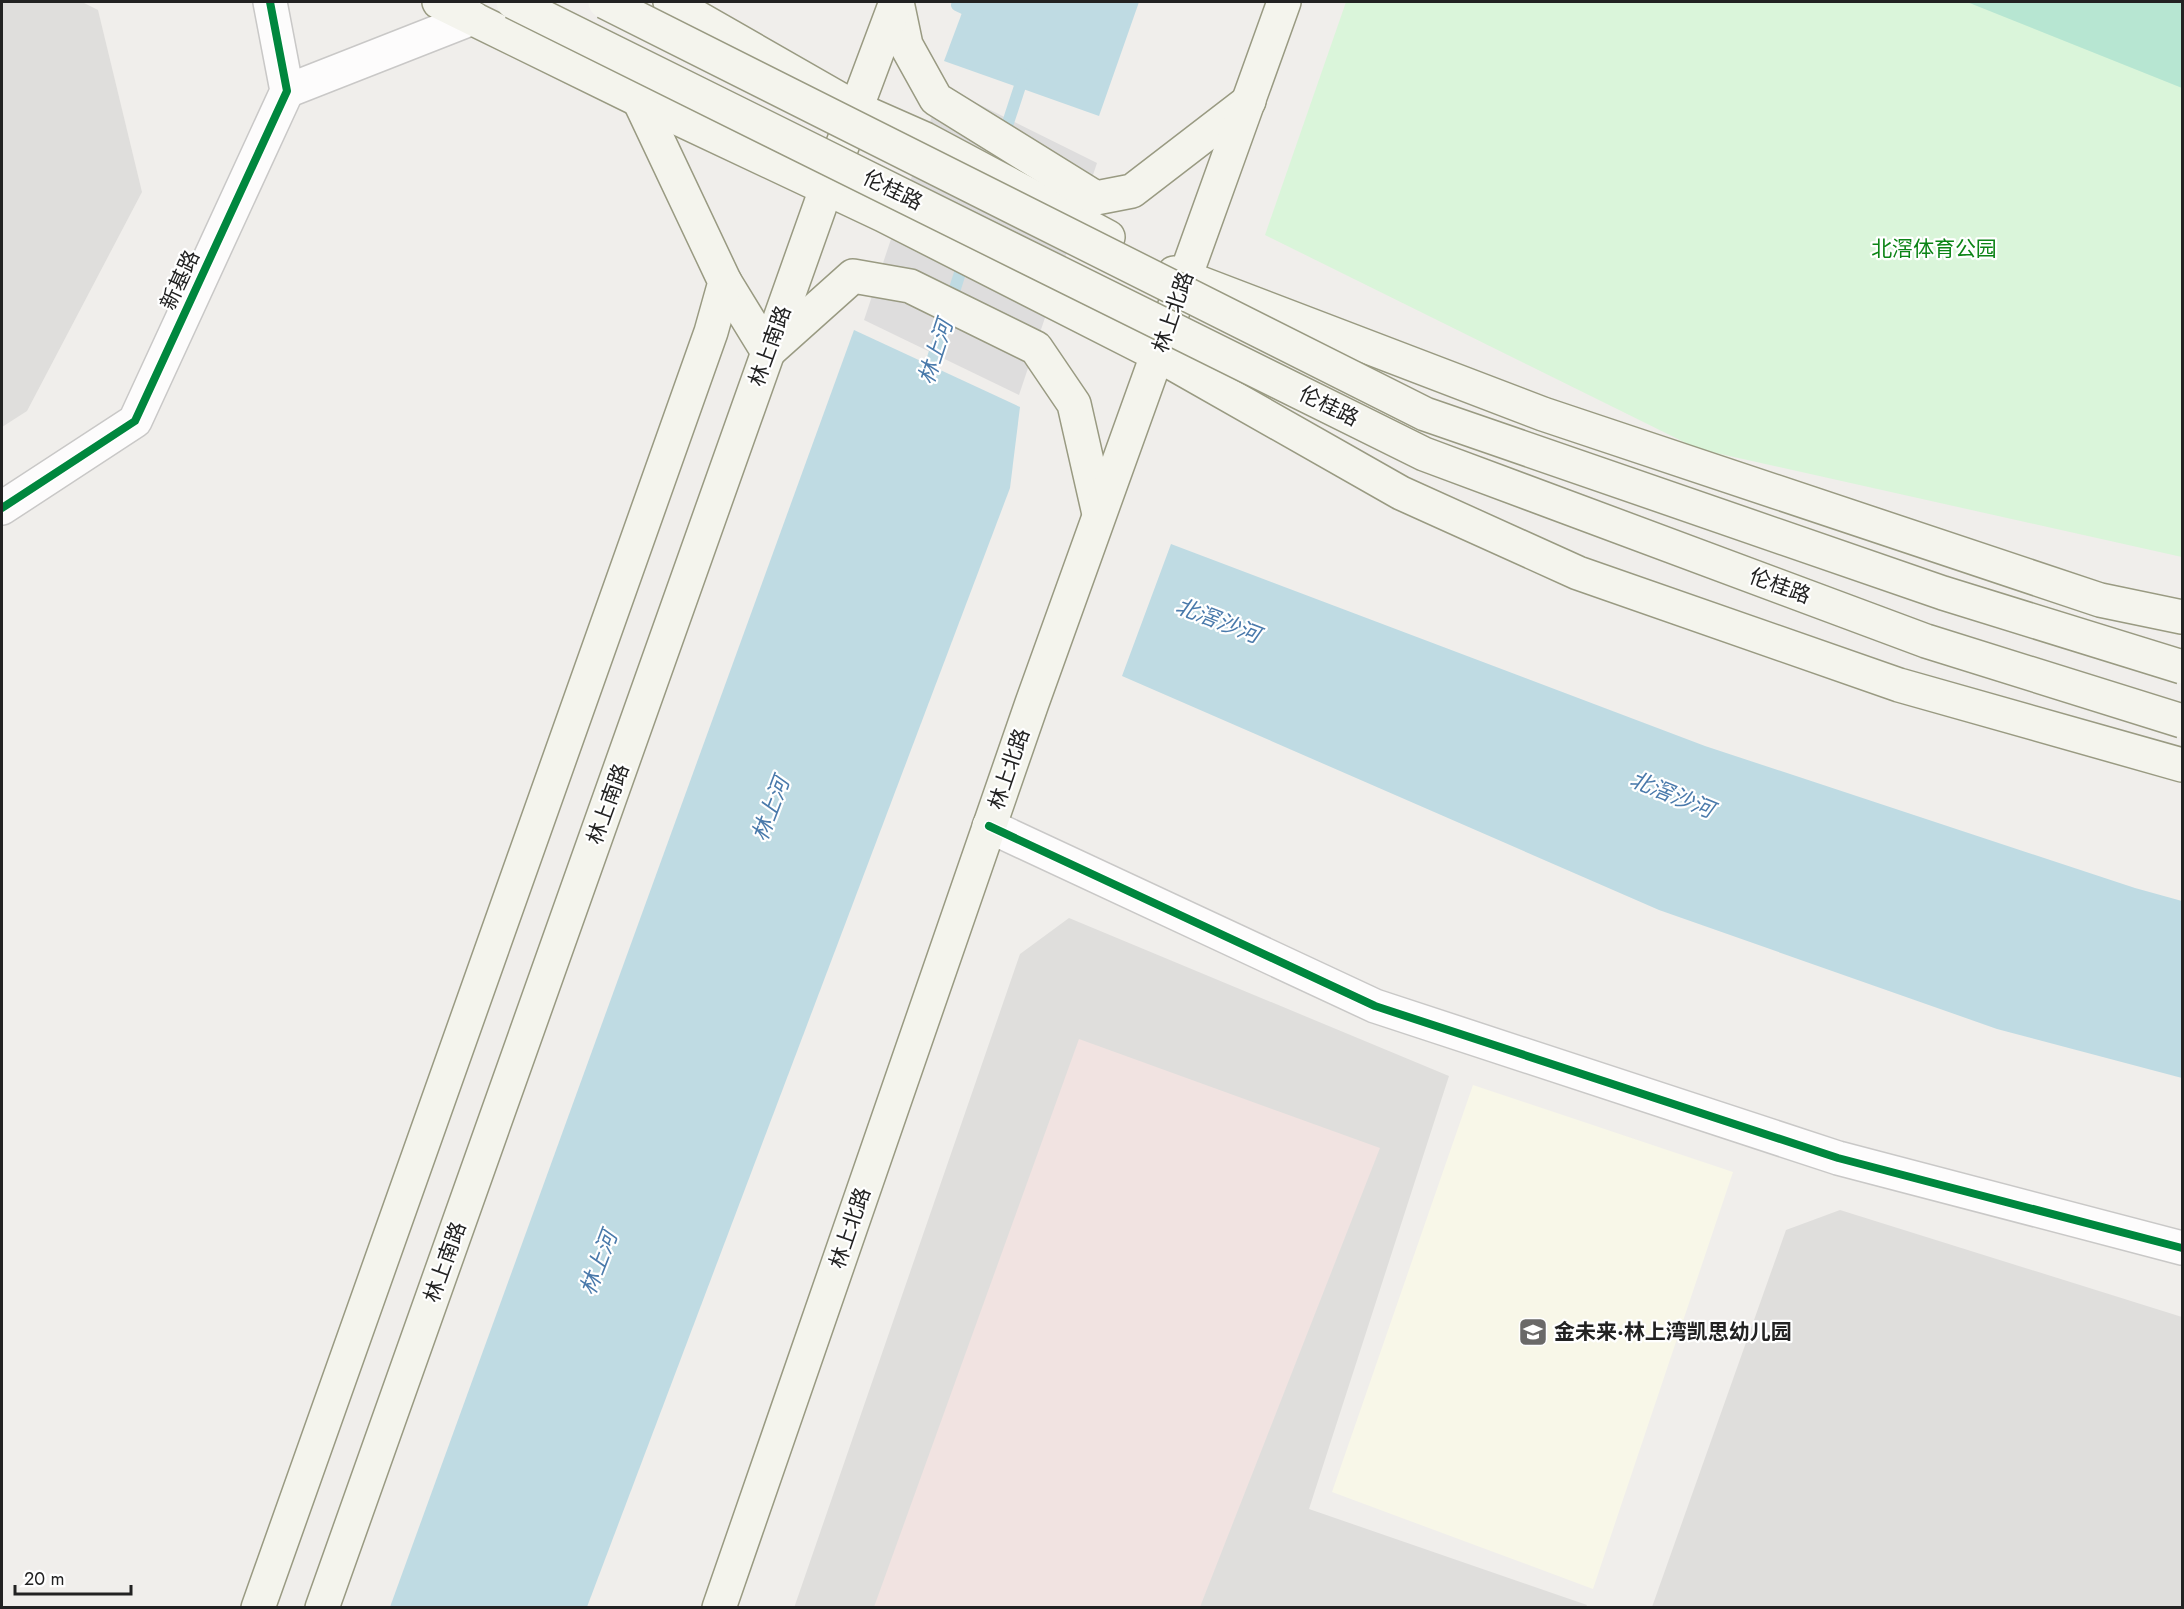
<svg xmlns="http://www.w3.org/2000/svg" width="2184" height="1609" font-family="Jost,'Noto Sans SC',sans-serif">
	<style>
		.residential { fill: #dfdedc }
		.commercial { fill: #f1e3e1 }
		.education { fill: #f8f7e8 }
		.park { fill: #daf5da }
		.pitch { fill: #b7e6d2 }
		.water { fill: #bfdbe3 }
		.pier { fill: #dedddd }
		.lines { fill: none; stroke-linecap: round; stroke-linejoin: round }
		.stream { stroke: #bfdbe3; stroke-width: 12 }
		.tertiary-casing { stroke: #c9c8c7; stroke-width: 36 }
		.secondary-casing { stroke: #999a82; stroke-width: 36 }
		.tertiary { stroke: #fdfcfc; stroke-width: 33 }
		.secondary { stroke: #f4f4ed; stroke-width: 33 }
		.secondary-bridge-casing { stroke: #999a82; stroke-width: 36; stroke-linecap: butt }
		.secondary-bridge { stroke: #f4f4ed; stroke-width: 33 }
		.cycleway-casing { stroke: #fff; stroke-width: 11 }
		.cycleway { stroke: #00873e; stroke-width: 8 }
		.labels { text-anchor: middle; stroke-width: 4.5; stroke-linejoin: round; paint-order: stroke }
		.street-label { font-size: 21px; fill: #222; stroke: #fff }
		.park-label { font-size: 21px; fill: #0c8416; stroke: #fff }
		.poi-label { font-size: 21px; font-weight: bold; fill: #222; stroke: #fff; text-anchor: start }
		.water-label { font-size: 22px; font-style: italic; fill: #4a7aab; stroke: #fff }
	</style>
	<rect width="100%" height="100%" fill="#f0eeeb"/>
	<g class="residential">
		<polygon points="2,2 82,2 98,10 142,192 27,411 2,427"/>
		<polygon points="1069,918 1449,1076 1309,1509 1587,1605 1586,1607 794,1608 1020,954"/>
		<polygon points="1840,1210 2182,1317 2182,1607 1652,1607 1786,1230"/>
	</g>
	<polygon class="commercial" points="1079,1039 1380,1148 1200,1607 874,1607"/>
	<polygon class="education" points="1473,1085 1733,1172 1593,1589 1332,1492"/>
	<polygon class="park" points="1346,2 2182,2 2182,557 1698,449 1265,235"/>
	<polygon class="pitch" points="1967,2 2182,2 2182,88"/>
	<g class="water">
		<polygon points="966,2 1139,2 1099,116 944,61"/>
		<polygon points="854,330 1020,407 1010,488 587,1607 390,1607"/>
		<polygon points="1171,544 1705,746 2135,888 2182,901 2182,1078 1997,1029 1659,910 1122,676"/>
	</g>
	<polygon class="pier" points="942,86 1097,163 1019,395 864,320"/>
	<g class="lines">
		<g class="stream">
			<polyline points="957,5 978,15"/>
			<polyline points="1003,138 1024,74"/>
			<polyline points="926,380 965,257"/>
		</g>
		<g class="tertiary-casing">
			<g id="tertiary">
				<polyline points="287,91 473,18"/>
				<polyline points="2,508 135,421 287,91 270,2"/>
				<polyline points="989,826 1375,1006 1838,1158 2182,1248"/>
			</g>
		</g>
		<g class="secondary-casing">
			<g id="secondary">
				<polyline points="439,2 639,100 883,215 1158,355 1401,493 1578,573 1899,685 2182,765"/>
				<polyline points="670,2 857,109 925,139 1108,237"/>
				<polyline points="897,2 906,45 936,99 1096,198 1132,191 1249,101"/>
				<polyline points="1174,273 1543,414 2100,600 2182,617"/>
				<polyline points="725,282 768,352 853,276 910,286 1036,348 1074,404 1099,514"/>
				<polyline points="258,1608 711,332 725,282 639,100"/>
				<polyline points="322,1608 826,189 896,2"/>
				<polyline points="719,1608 1032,703 1284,2"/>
			</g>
		</g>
		<use href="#tertiary" class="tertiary"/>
		<use href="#secondary" class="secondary"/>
		<g class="secondary-bridge-casing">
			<g id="secondary-bridge">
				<polyline points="513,2 1424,454 1926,641 2182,721"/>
				<polyline points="605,2 1425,414 1943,593 2182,667"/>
			</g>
		</g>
		<use href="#secondary-bridge" class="secondary-bridge"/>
		<g class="cycleway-casing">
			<g id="cycleway">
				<polyline points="2,508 135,421 287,91 270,2"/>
				<polyline points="989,826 1375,1006 1838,1158 2182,1248"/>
			</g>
		</g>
		<use href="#cycleway" class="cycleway"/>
	</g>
	<defs>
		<g id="school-square" transform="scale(1.5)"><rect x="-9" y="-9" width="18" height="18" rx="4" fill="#6a6968" stroke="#fff"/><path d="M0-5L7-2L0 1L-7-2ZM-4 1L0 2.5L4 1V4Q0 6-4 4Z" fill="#fff"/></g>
	</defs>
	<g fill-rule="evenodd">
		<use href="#school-square" x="1533" y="1332"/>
	</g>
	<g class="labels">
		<g class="street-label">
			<text transform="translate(893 190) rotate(26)" y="7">伦桂路</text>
			<text transform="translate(180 280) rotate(-65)" y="7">新基路</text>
			<text transform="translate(1173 312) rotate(-71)" y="7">林上北路</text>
			<text transform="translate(770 346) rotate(-70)" y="7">林上南路</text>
			<text transform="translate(1329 406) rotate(26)" y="7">伦桂路</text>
			<text transform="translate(1780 586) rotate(20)" y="7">伦桂路</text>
			<text transform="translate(1009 769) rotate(-71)" y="7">林上北路</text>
			<text transform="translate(608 804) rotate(-70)" y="7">林上南路</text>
			<text transform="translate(850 1228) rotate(-71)" y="7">林上北路</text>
			<text transform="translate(445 1262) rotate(-70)" y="7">林上南路</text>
		</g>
		<g class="park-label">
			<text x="1934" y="256">北滘体育公园</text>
		</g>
		<g class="poi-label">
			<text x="1554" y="1339">金未来·林上湾凯思幼儿园</text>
		</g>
		<g class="water-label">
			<text transform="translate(935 352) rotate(-72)" y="8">林上河</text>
			<text transform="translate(1218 620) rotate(21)" y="8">北滘沙河</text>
			<text transform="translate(1672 794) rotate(22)" y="8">北滘沙河</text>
			<text transform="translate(770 809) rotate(-69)" y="8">林上河</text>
			<text transform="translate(598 1263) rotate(-69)" y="8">林上河</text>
		</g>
	</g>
	<rect width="2184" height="1609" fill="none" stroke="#222222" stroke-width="6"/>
	<path d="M15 1585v9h116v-9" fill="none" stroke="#222222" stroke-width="3"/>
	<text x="24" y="1585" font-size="18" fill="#222222" stroke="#ffffff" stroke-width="4.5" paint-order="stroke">20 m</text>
</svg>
